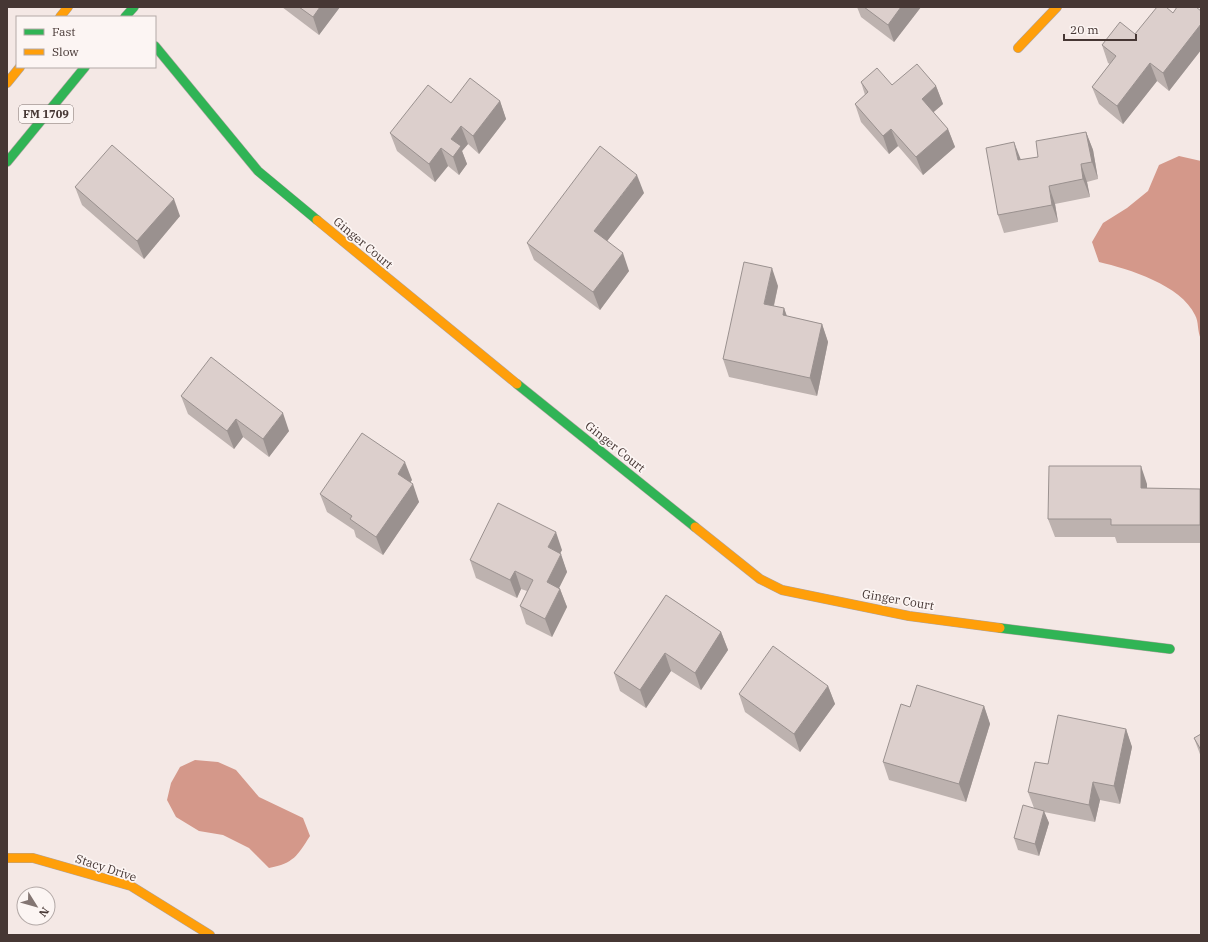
<svg xmlns="http://www.w3.org/2000/svg" width="1208" height="942" font-family="'IBM Plex Serif',serif">
	<style>
		.water { fill: #d4988a }
		.lines { fill: none; stroke-linecap: round; stroke-linejoin: round }
		.fast-casing { stroke: #aea3a0; stroke-width: 10 }
		.slow-casing { stroke: #aea3a0; stroke-width: 10 }
		.fast { stroke: #30b455; stroke-width: 9 }
		.slow { stroke: #ff9f0a; stroke-width: 9 }
		.wall { fill: #bdb2af }
		.shaded-wall { fill: #9a918f }
		.building { fill: #dccfcc; stroke: #9a918f }
		.labels { text-anchor: middle; stroke-width: 3.5; stroke-linejoin: round; paint-order: stroke }
		.shield { fill: #fcf5f3; stroke: #7d706d; stroke-width: 1 }
		.shield-label { font-size: 11px; font-weight: bold; fill: #463734 }
		.street-label { font-size: 12px; fill: #463734; stroke: #fcf5f3 }
	</style>
	<rect width="100%" height="100%" fill="#f4e8e5"/>
	<g class="water">
		<path d="M1179 156 1201 161V339C1197 331 1199 322 1195 315 1181 285 1129 269 1099 262L1092 242 1103 223 1127 208 1148 191 1159 165Z"/>
		<path d="M195 760 218 762 236 770 259 797 303 818 310 836C297 856 294 863 269 868L249 848 223 835 199 831 176 817 167 800 171 783 180 767Z"/>
	</g>
	<g class="lines">
		<g class="fast-casing">
			<g id="fast">
				<polyline points="125,17 134,7"/>
				<polyline points="155,46 258,171 317,220"/>
				<polyline points="7,162 85,67"/>
				<polyline points="517,384 695,527"/>
				<polyline points="1000,628 1170,649"/>
			</g>
		</g>
		<g class="slow-casing">
			<g id="slow">
				<polyline points="60,17 68,7"/>
				<polyline points="1018,48 1057,7"/>
				<polyline points="7,83 20,67"/>
				<polyline points="317,220 517,384"/>
				<polyline points="695,527 760,579 782,590 909,616 1000,628"/>
				<polyline points="7,858 33,858 131,886 210,935"/>
			</g>
		</g>
		<use href="#fast" class="fast"/>
		<use href="#slow" class="slow"/>
	</g>
	<g class="wall">
		<polygon points="282,7 340,7 319,35"/>
		<polygon points="857,7 921,7 894,42 861,17"/>
		<polygon points="1201,11 1201,50 1169,91 1157,81 1123,124 1099,104 1092,87 1110,64 1108,63 1102,45 1135,34 1173,13"/>
		<polygon points="861,82 892,85 936,86 943,104 933,112 948,129 955,147 923,175 898,146 889,154 861,122 855,104 865,95"/>
		<polygon points="500,101 506,119 479,154 468,144 462,151 467,164 459,175 448,166 435,182 397,151 390,133 451,103"/>
		<polygon points="1086,132 1093,150 1098,179 1087,182 1090,197 1055,204 1058,222 1004,233 998,215 1021,160 1038,157"/>
		<polygon points="75,187 180,216 144,259 82,205"/>
		<polygon points="644,193 607,241 629,271 600,310 534,260 527,243"/>
		<polygon points="778,286 774,306 784,308 787,316 822,324 828,342 817,396 729,377 723,359"/>
		<polygon points="181,396 289,431 269,457 243,437 234,449 188,414"/>
		<polygon points="412,480 410,482 419,502 383,555 356,537 354,530 327,512 320,494"/>
		<polygon points="1147,484 1147,488 1201,491 1201,543 1117,543 1115,537 1055,537 1048,519"/>
		<polygon points="562,550 560,553 567,572 559,588 560,589 567,607 552,637 526,624 520,606 527,591 521,589 517,598 476,578 470,560"/>
		<polygon points="666,595 721,632 728,650 701,690 671,671 646,708 620,691 614,673"/>
		<polygon points="828,686 835,704 800,752 745,712 739,694"/>
		<polygon points="984,706 990,724 966,802 889,780 883,762"/>
		<polygon points="1126,729 1132,747 1120,804 1100,800 1095,822 1044,812 1049,823 1039,856 1018,850 1014,838 1034,808 1028,792 1048,764"/>
		<polygon points="1201,734 1201,757 1194,738"/>
	</g>
	<g class="shaded-wall">
		<polygon points="320,7 340,7 319,35 313,17"/>
		<polygon points="901,7 921,7 894,42 888,25"/>
		<polygon points="1201,24 1201,50 1169,91 1163,73"/>
		<polygon points="1150,63 1157,81 1123,124 1117,106"/>
		<polygon points="936,86 943,104 928,117 922,99"/>
		<polygon points="500,101 506,119 479,154 473,136"/>
		<polygon points="461,126 468,144 462,151 467,164 459,175 453,157 451,139"/>
		<polygon points="891,129 898,146 889,154 883,136"/>
		<polygon points="948,129 955,147 923,175 916,157"/>
		<polygon points="1086,132 1093,150 1098,179 1092,162"/>
		<polygon points="1014,142 1021,160 1018,160"/>
		<polygon points="441,148 448,166 435,182 429,164"/>
		<polygon points="1081,164 1087,182 1090,197 1083,179"/>
		<polygon points="637,175 644,193 601,249 594,231"/>
		<polygon points="1049,186 1055,204 1058,222 1052,205"/>
		<polygon points="174,199 180,216 144,259 137,241"/>
		<polygon points="623,253 629,271 600,310 593,292"/>
		<polygon points="772,268 778,286 770,322 764,304"/>
		<polygon points="784,308 790,326 783,315"/>
		<polygon points="822,324 828,342 817,396 810,378"/>
		<polygon points="283,413 289,431 269,457 263,439"/>
		<polygon points="236,419 243,437 234,449 227,431"/>
		<polygon points="405,462 412,480 404,491 398,474"/>
		<polygon points="1141,466 1147,484 1147,506 1141,488"/>
		<polygon points="413,484 419,502 383,555 376,537"/>
		<polygon points="1200,489 1201,491 1201,528 1200,525"/>
		<polygon points="556,532 562,550 554,565 548,547"/>
		<polygon points="561,554 567,572 553,600 547,582"/>
		<polygon points="515,571 521,589 517,598 510,580"/>
		<polygon points="560,589 567,607 552,637 545,619"/>
		<polygon points="721,632 728,650 701,690 695,673"/>
		<polygon points="665,653 671,671 646,708 640,690"/>
		<polygon points="828,686 835,704 800,752 794,734"/>
		<polygon points="984,706 990,724 966,802 959,784"/>
		<polygon points="1126,729 1132,747 1120,804 1114,786"/>
		<polygon points="1093,782 1100,800 1095,822 1089,805"/>
		<polygon points="1044,811 1049,823 1039,856 1035,844"/>
	</g>
	<g class="building">
		<polygon points="299,7 320,7 313,17"/>
		<polygon points="864,7 901,7 888,25"/>
		<polygon points="1157,7 1166,7 1173,13 1177,7 1196,7 1201,11 1201,24 1163,73 1150,63 1117,106 1092,87 1116,56 1102,45 1120,22 1135,34"/>
		<polygon points="917,64 936,86 922,99 948,129 916,157 891,129 883,136 855,104 868,92 861,82 877,68 892,85"/>
		<polygon points="470,78 500,101 473,136 461,126 451,139 461,146 453,157 441,148 429,164 390,133 428,85 451,103"/>
		<polygon points="1086,132 1092,162 1081,164 1083,179 1049,186 1052,205 998,215 986,148 1014,142 1018,160 1038,157 1036,141"/>
		<polygon points="112,145 174,199 137,241 75,187"/>
		<polygon points="600,146 637,175 594,231 623,253 593,292 527,243"/>
		<polygon points="744,262 772,268 764,304 784,308 783,315 822,324 810,378 723,359"/>
		<polygon points="211,357 283,413 263,439 236,419 227,431 181,396"/>
		<polygon points="362,433 405,462 398,474 413,484 376,537 350,519 352,516 320,494"/>
		<polygon points="1049,466 1141,466 1141,488 1200,489 1200,525 1111,525 1111,519 1048,519"/>
		<polygon points="498,503 556,532 548,547 561,554 547,582 560,589 545,619 520,606 533,580 515,571 510,580 470,560"/>
		<polygon points="666,595 721,632 695,673 665,653 640,690 614,673"/>
		<polygon points="773,646 828,686 794,734 739,694"/>
		<polygon points="917,685 984,706 959,784 883,762 901,704 910,707"/>
		<polygon points="1058,715 1126,729 1114,786 1093,782 1089,805 1028,792 1035,762 1048,764"/>
		<polygon points="1201,734 1201,750 1194,738"/>
		<polygon points="1023,805 1044,811 1035,844 1014,838"/>
	</g>
	<g class="labels">
		<rect class="shield" x="19" y="105" width="54" height="18" rx="3"/>
		<g class="shield-label">
			<text x="46" y="118">FM 1709</text>
		</g>
		<g class="street-label">
			<text transform="translate(363 243) rotate(40)" y="4">Ginger Court</text>
			<text transform="translate(615 447) rotate(39)" y="4">Ginger Court</text>
			<text transform="translate(898 600) rotate(10)" y="4">Ginger Court</text>
			<text transform="translate(106 868) rotate(18)" y="4">Stacy Drive</text>
		</g>
	</g>
	<rect width="1208" height="942" fill="none" stroke="#463734" stroke-width="16"/>
	<rect x="16" y="16" width="140" height="52" fill="#fcf5f3" stroke="#b3a9a7"/>
	<rect x="24" y="29" width="20" height="6" fill="#30b455" stroke="#b3a9a7"/>
	<text x="52" y="36" font-size="12" fill="#463734">Fast</text>
	<rect x="24" y="49" width="20" height="6" fill="#ff9f0a" stroke="#b3a9a7"/>
	<text x="52" y="56" font-size="12" fill="#463734">Slow</text>
	<g transform="translate(36 906) rotate(127)"><circle r="19" fill="#fcf5f3" stroke="#b3a9a7"/>
	<path d="M0-3L7 15L0 10L-7 15Z" fill="#837572"/>
	<text y="-6" font-size="11" font-weight="bold" text-anchor="middle" fill="#463734">N</text>
	</g>
	<path d="M1064 34v6h72v-6" fill="none" stroke="#463734" stroke-width="2"/>
	<text x="1070" y="34" font-size="12" fill="#463734" stroke="#fcf5f3" stroke-width="3" paint-order="stroke">20 m</text>
</svg>
